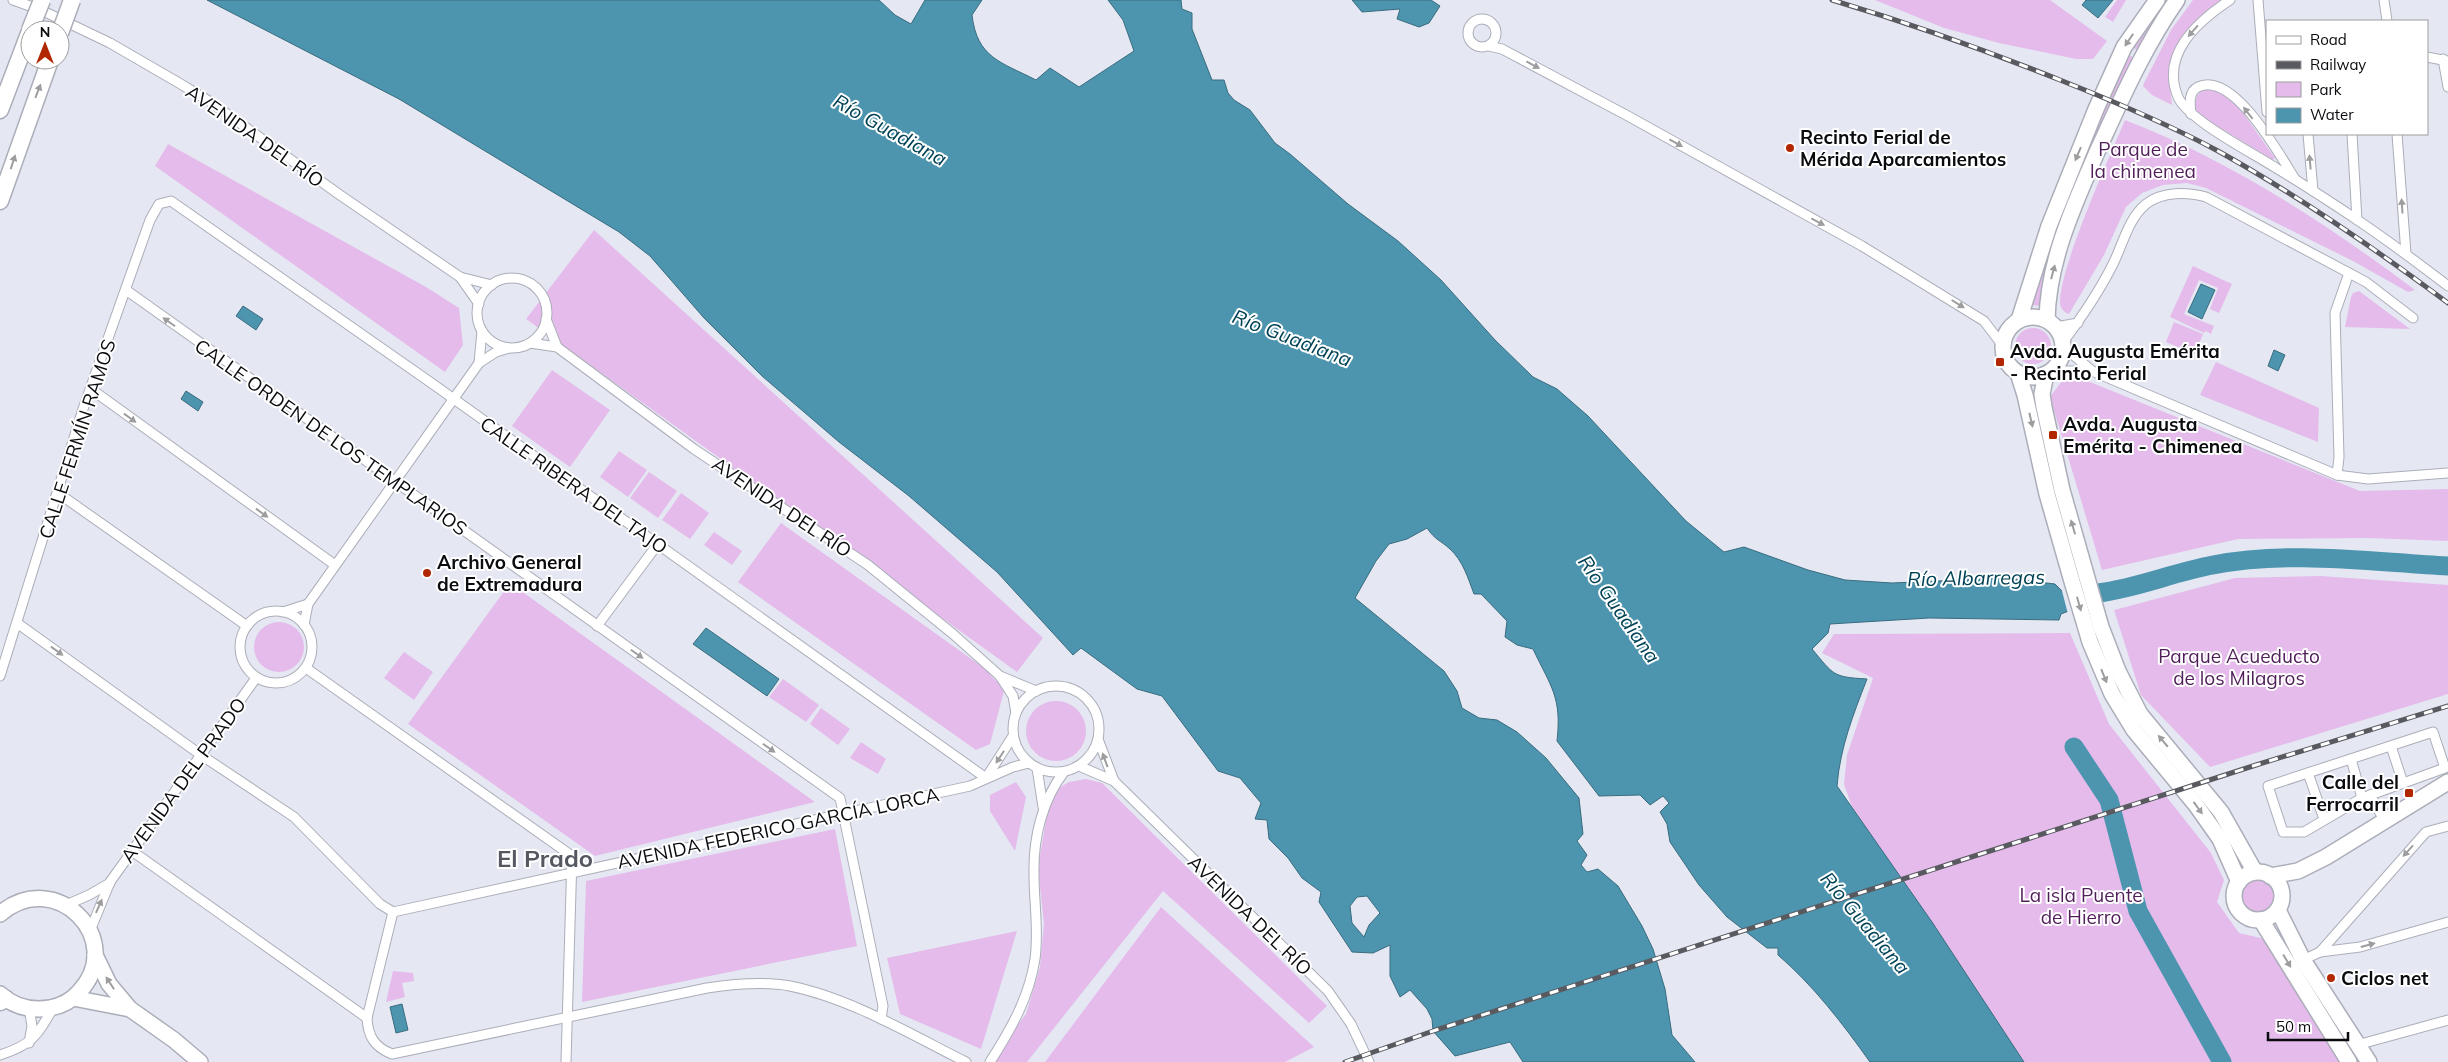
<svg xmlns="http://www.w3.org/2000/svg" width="2448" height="1062" font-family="Mulish,sans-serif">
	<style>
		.green { fill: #e4bbeb }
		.water { fill: #4d95af; stroke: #396c7f; fill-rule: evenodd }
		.pier { fill: #e5e8f3 }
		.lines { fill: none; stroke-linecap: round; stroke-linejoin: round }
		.river { stroke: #4d95af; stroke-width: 19 }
		.minor-casing { stroke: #abaeb8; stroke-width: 11 }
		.primary-casing { stroke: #abaeb8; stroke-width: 18 }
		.motorway-casing { stroke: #abaeb8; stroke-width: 19 }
		.minor { stroke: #fff; stroke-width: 9 }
		.primary { stroke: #fff; stroke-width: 15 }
		.motorway { stroke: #fff; stroke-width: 16 }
		.rail-casing { stroke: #585a60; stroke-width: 5 }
		.rail { stroke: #fff; stroke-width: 3; stroke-dasharray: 9; stroke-linecap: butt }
		.motorway-bridge-casing { stroke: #abaeb8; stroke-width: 19; stroke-linecap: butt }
		.motorway-bridge { stroke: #fff; stroke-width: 16 }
		.oneway { fill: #9d9d9f }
		.poi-dot { fill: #b22700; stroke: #fff; stroke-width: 2 }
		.labels { text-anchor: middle; stroke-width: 4; stroke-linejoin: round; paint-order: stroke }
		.street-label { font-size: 19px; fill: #0a0b0f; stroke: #fff }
		.poi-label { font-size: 19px; font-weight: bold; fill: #0a0b0f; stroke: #fff; text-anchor: start }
		.park-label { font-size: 19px; fill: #501e59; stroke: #fff }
		.water-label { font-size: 20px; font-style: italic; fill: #004255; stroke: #fff }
		.district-label { font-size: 24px; font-weight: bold; fill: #555861; stroke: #fff }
	</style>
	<rect width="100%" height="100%" fill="#e5e8f3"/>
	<g class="green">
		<polygon points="1875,0 2050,0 2107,41 2093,59 2076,59 1999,43 1944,28"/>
		<polygon points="2117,0 2126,0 2113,22 2105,17"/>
		<polygon points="2164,0 2170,0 2138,51 2133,47"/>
		<path d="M2193 0H2221C2200 14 2176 37 2170 62 2167 77 2171 91 2172 105L2152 95 2143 86 2144 83 2171 30Z"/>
		<path d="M2128 55 2135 58 2045 281 2040 306 2032 305C2058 220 2090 136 2128 55Z"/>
		<polygon points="2204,87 2219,88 2233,99 2275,158 2273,160 2199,115 2194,106 2197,96"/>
		<path d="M2125 120C2229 160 2326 223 2415 290L2408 292 2353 261 2206 188 2187 183 2163 185 2142 193 2126 207 2104 255 2069 314C2066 313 2063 311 2061 307 2052 284 2113 149 2125 120Z"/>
		<polygon points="168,144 426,287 459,308 463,345 445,372 155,166"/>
		<polygon points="594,230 1043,638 1017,672 526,319"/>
		<polygon points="2193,266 2232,284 2219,313 2210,309 2218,288 2199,280 2184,314 2214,326 2211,334 2206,331 2204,333 2170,317"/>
		<polygon points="2359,291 2410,329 2345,327 2351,297 2353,293"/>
		<polygon points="2174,322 2203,334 2195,354 2166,342"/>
		<circle cx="2033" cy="346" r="18"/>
		<polygon points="2216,362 2319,408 2318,442 2200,395"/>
		<polygon points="552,370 610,410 570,467 512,426"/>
		<polygon points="2085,380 2360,491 2448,489 2448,541 2367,538 2238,539 2102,570 2050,397 2062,381"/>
		<polygon points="619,451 647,470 628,497 600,477"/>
		<polygon points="649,472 677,491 658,518 630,498"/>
		<polygon points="681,493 709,513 690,539 662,520"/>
		<polygon points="781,523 991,673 990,675 1001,685 1004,691 990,744 976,750 738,582"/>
		<polygon points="714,532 742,551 732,565 704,545"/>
		<polygon points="2321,576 2448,585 2448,694 2210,767 2141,695 2114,610 2235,578"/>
		<polygon points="510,583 815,802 595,856 408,724"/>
		<circle cx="279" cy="647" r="25"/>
		<polygon points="2070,633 2109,724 2211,853 2224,880 2217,902 2239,933 2265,939 2341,1062 2024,1062 1852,807 1844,784 1847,755 1873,678 1822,653 1834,634"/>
		<polygon points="404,652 433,672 414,700 384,678"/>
		<polygon points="783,679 819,705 806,722 769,697"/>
		<circle cx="1056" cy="731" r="30"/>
		<polygon points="821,708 850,729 838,745 810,724"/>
		<polygon points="861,742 886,759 878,774 850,758"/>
		<polygon points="1086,779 1102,783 1327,1006 1309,1023 1163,891 1027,1062 990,1062 1026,1014 1040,967 1044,924 1038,868 1049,802 1057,789 1069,782"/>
		<polygon points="1016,782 1026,797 1015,851 990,811 990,795"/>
		<polygon points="835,829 857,946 582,1002 586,881"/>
		<circle cx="2258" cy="896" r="16"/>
		<polygon points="1161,907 1314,1047 1285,1062 1045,1062"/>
		<polygon points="1017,931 981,1049 900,1014 887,958"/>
		<polygon points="393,971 413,973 414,981 402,983 405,997 386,1002"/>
	</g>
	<g class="water">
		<path d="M207 0H879L895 15 911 24 925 0H982L972 15C977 58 1001 62 1036 80L1050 68 1079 87 1134 51 1123 20 1108 0H1181L1182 9 1192 13V29L1212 80H1224L1228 93 1234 100 1250 110 1275 143 1290 154 1348 204 1398 241 1441 280 1495 340 1533 377 1557 389 1588 416 1686 521 1724 552 1744 547 1808 570 1845 580 1892 583 2006 578 2055 584 2063 592 2110 588 2123 590 2061 614 2059 620 1929 618 1830 624 1828 633 1812 649C1834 675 1832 677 1867 679 1853 715 1840 748 1837 786L1932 922 2024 1062H1870C1843 1024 1813 985 1778 955V948H1767L1727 917 1699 885 1670 842 1667 824 1660 812 1669 803 1663 796 1650 805 1640 795 1599 796 1557 741C1562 697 1551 687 1533 649L1517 645 1505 637 1507 621 1481 594H1474C1468 578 1463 561 1450 549 1440 540 1435 540 1427 528L1407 539 1389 544 1376 561 1355 598 1444 671 1457 691 1462 708 1479 718 1497 720 1517 732 1546 758 1579 798 1583 834 1577 841 1587 855 1581 865 1587 872 1598 869 1618 886 1642 926 1653 949 1665 989 1672 1035 1695 1062H1523L1510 1042 1455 1056 1433 1031 1432 1019 1427 1009 1410 990 1400 997 1390 976V945L1373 953 1352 952 1319 902 1321 892 1302 878 1288 858 1269 839 1267 820 1255 819 1261 803 1240 778 1218 771 1162 696 1137 689 1081 648 1073 655 997 572 909 496 839 442 762 376 704 318 650 256 619 232 399 99ZM1367 896 1380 913 1369 925 1364 937 1352 923 1350 906 1357 897Z"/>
		<polygon points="1352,0 1431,0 1440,6 1429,23 1419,27 1397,19 1400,9 1362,12"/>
		<polygon points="2086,0 2113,0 2098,18 2082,5"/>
		<polygon points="2201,284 2215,290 2202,319 2188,312"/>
		<polygon points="243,306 263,319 256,330 236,316"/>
		<polygon points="2274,350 2285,355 2278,371 2268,366"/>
		<polygon points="186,391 203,402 198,411 181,399"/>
		<polygon points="706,628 779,679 767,696 693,644"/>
		<polygon points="402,1004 408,1030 396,1033 390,1007"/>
	</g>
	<polygon class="pier" points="2103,586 2106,599 2068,614 2061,587 2064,590"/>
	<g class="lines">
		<g class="river">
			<path d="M2098 593C2138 588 2174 572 2213 565 2289 550 2371 562 2448 566"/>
			<polyline points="2074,747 2109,800 2138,911 2222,1062"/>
		</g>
		<g class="minor-casing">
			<g id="minor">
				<polyline points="13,0 41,10 110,43 179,83 209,101 340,195 460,277 492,285"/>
				<path d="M2230 0C2198 21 2160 54 2178 97 2188 120 2253 153 2276 168 2303 184 2329 201 2356 219 2387 240 2418 263 2448 286"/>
				<polyline points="2258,0 2267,112"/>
				<polyline points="2384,0 2387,21"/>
				<circle cx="1482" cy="33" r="14"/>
				<polyline points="1489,46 1502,49 1628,116 1862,246 1984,321 2003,346"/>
				<polyline points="2427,57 2448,61"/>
				<polyline points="2443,59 2448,87"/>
				<path d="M2191 114C2190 104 2188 92 2198 87 2233 70 2279 154 2295 179"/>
				<polyline points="2308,134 2313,191"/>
				<polyline points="2352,134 2357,220"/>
				<polyline points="2397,134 2406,254"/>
				<polyline points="460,277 479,304"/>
				<circle cx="512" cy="313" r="35"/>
				<polyline points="126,290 840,798 883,1006 881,1019"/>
				<polyline points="546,319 557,347"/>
				<polyline points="2056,327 2078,323"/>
				<path d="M2063 342C2082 317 2099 292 2113 264 2123 244 2128 219 2146 204 2163 191 2187 192 2206 197L2366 282 2413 318"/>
				<polyline points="530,343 557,347 694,449 868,565 953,634 1000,676 1013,696 1016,713"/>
				<polyline points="2063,346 2092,371 2337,475 2368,479 2448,473"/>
				<polyline points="479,363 482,331"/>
				<polyline points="2051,371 2092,371"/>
				<polyline points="91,389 335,565"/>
				<polyline points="2337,475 2339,457 2335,313 2349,273"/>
				<polyline points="58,493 247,626"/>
				<circle cx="276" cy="647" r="36"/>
				<polyline points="283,612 308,604"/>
				<polyline points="17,623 201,755 294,817 380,904 393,912"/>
				<polyline points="304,625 308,604 479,363 496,352 509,348"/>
				<polyline points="597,626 657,545"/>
				<polyline points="306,668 572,856 566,1062"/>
				<polyline points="0,676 83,409 150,220 159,204 171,201 430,382 986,778"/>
				<polyline points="1000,676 1036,691"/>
				<circle cx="1056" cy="729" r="43"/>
				<polygon points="2433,732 2445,768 2362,798 2304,832 2283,832 2268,786"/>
				<polyline points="1098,739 1114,781"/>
				<polyline points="2391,746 2403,783"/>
				<polyline points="2351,759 2362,798"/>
				<polyline points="1079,766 1114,781 1328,991 1351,1024 1369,1062"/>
				<polyline points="1037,768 1043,807"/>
				<polyline points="2308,773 2324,819"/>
				<polyline points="986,778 1013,736"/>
				<polyline points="2370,795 2384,820"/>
				<polyline points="132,851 367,1018"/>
				<polyline points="66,905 89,895 110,883"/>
				<path d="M393 912 367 1018C368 1036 374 1047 392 1054L707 988C734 984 763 981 790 986 850 998 912 1035 966 1062"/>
				<polyline points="393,912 970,786 1013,767 1029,763"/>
				<polyline points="90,931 110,882 256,678"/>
				<polyline points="2320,952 2360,947 2448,922"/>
				<polyline points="2303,960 2320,952 2426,832 2448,826"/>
				<polyline points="29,1008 32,1026 29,1043"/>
				<polyline points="2357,1045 2448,1020"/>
				<path d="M0 1055C32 1045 37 1036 53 1008"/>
				<path d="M990 1062C1011 1029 1029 998 1035 959 1039 930 1034 904 1034 875 1033 839 1042 800 1064 772"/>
			</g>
		</g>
		<g class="primary-casing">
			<g id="primary">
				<circle cx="2033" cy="347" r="30"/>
				<polyline points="2019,320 2049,226 2096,109 2124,47 2157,0"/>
				<path d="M2047 320C2048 261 2074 205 2097 152 2121 100 2144 47 2177 0"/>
				<polyline points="2018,373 2025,395 2047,494 2071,578 2090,642 2112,694 2134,730 2196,805 2220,839 2239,882"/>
				<polyline points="2046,374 2042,394 2044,407 2062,490 2101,627 2118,671 2140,714 2221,812 2255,872"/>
				<circle cx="2258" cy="896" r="24"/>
				<polyline points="2270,876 2298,871 2326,857 2448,782"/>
				<polyline points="2278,910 2303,960 2369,1062"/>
				<path d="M0 914C55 866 128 940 79 992 72 1000 61 1006 50 1008 31 1011 14 1007 0 994"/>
				<polyline points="2261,920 2349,1062"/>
				<polyline points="95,955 109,984 130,1009 174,1040 200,1062"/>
				<polyline points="73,998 130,1009"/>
			</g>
		</g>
		<g class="motorway-casing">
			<g id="motorway">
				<polyline points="0,110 30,31"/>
				<polyline points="0,201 50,60"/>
				<polyline points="0,1002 6,999"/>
			</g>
		</g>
		<use href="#minor" class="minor"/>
		<use href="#primary" class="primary"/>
		<use href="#motorway" class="motorway"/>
		<g class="rail-casing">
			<g id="rail">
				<path d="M1832 0C1909 23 1985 50 2060 80 2113 101 2168 124 2218 151 2299 196 2374 248 2448 303"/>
				<polyline points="1345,1062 1433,1031 2256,765 2448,706"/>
			</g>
		</g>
		<use href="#rail" class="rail"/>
		<g class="motorway-bridge-casing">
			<g id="motorway-bridge">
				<polyline points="30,30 42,0"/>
				<polyline points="60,33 72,0"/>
			</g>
		</g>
		<use href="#motorway-bridge" class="motorway-bridge"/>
	</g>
	<defs><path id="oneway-solid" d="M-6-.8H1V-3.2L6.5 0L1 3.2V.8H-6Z" transform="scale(1.25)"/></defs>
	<g class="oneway">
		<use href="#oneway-solid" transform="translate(2193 31) rotate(131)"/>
		<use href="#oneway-solid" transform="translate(2129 40) rotate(124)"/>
		<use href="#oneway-solid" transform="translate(1533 65) rotate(28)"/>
		<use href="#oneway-solid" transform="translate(38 91) rotate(-69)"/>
		<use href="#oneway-solid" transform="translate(2248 113) rotate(-128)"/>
		<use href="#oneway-solid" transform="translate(1676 143) rotate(29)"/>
		<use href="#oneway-solid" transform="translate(2078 154) rotate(113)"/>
		<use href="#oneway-solid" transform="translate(13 162) rotate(-72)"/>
		<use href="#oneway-solid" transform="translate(2310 162) rotate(-95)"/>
		<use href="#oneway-solid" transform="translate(2402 206) rotate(-94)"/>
		<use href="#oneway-solid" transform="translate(1818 222) rotate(28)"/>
		<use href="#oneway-solid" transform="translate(2053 272) rotate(-75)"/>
		<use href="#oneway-solid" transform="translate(1958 304) rotate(32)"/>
		<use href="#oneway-solid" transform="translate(169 322) rotate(-145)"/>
		<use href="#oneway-solid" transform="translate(130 418) rotate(36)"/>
		<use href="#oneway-solid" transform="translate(2031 420) rotate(77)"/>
		<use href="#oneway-solid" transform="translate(262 513) rotate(36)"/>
		<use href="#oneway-solid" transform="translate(2073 527) rotate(-106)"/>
		<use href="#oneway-solid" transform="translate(2079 604) rotate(74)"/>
		<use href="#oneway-solid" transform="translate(57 651) rotate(36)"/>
		<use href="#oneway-solid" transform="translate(637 654) rotate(35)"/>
		<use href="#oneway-solid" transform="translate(2104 676) rotate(68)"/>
		<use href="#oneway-solid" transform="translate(2163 741) rotate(-130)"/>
		<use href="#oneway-solid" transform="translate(769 748) rotate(35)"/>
		<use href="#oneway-solid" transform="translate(1000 757) rotate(123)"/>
		<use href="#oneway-solid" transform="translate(1105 760) rotate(-110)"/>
		<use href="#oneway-solid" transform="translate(2198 808) rotate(54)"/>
		<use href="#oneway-solid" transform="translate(2408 851) rotate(132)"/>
		<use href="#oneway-solid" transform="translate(99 906) rotate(-66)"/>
		<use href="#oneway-solid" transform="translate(2368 945) rotate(-15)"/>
		<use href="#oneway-solid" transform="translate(2287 961) rotate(59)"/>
		<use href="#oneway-solid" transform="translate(110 983) rotate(-123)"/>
	</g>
	<g class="poi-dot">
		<circle cx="1790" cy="148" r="5"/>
		<rect x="1995" y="357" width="10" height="10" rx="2.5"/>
		<rect x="2048" y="430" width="10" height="10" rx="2.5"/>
		<circle cx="427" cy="573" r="5"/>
		<rect x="2404" y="788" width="10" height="10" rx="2.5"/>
		<circle cx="2331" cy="978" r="5"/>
	</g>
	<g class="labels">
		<g class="street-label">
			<text transform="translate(255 136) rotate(35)" y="7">AVENIDA DEL RÍO</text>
			<text transform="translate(331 437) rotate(35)" y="7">CALLE ORDEN DE LOS TEMPLARIOS</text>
			<text transform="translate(77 439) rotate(-72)" y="7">CALLE FERMÍN RAMOS</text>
			<text transform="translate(574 485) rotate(35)" y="7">CALLE RIBERA DEL TAJO</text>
			<text transform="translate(782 507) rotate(34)" y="7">AVENIDA DEL RÍO</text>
			<text transform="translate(183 780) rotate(-54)" y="7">AVENIDA DEL PRADO</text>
			<text transform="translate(778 828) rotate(-12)" y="7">AVENIDA FEDERICO GARCÍA LORCA</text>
			<text transform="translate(1250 915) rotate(44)" y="7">AVENIDA DEL RÍO</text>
		</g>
		<g class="poi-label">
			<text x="1800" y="144">Recinto Ferial de<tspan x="1800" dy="22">Mérida Aparcamientos</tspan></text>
			<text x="2010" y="358">Avda. Augusta Emérita<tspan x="2010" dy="22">- Recinto Ferial</tspan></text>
			<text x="2063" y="431">Avda. Augusta<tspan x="2063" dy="22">Emérita - Chimenea</tspan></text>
			<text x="437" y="569">Archivo General<tspan x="437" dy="22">de Extremadura</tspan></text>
			<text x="2399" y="789" text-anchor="end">Calle del<tspan x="2399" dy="22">Ferrocarril</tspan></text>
			<text x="2341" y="985">Ciclos net</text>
		</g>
		<g class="park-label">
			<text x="2143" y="156">Parque de<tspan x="2143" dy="22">la chimenea</tspan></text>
			<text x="2239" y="663">Parque Acueducto<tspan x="2239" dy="22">de los Milagros</tspan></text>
			<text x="2081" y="902">La isla Puente<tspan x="2081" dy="22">de Hierro</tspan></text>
		</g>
		<g class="water-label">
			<text transform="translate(890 130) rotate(29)" y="7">Río Guadiana</text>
			<text transform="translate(1292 338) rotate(21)" y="7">Río Guadiana</text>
			<text transform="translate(1976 578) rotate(-1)" y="7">Río Albarregas</text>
			<text transform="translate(1619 609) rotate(55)" y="7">Río Guadiana</text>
			<text transform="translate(1865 923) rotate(50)" y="7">Río Guadiana</text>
		</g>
		<g class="district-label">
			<text x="545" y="867">El Prado</text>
		</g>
	</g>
	<rect x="2266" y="20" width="162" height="115" fill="#ffffff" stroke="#9d9d9f"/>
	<rect x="2276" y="36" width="25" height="8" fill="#ffffff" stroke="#9d9d9f"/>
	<text x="2310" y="45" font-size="15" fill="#0a0b0f">Road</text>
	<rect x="2276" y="61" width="25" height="8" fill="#585a60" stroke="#9d9d9f"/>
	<text x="2310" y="70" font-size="15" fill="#0a0b0f">Railway</text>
	<rect x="2276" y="82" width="25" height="15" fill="#e4bbeb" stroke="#9d9d9f"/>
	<text x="2310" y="95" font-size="15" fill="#0a0b0f">Park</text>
	<rect x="2276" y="108" width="25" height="15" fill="#4d95af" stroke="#9d9d9f"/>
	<text x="2310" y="120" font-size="15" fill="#0a0b0f">Water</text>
	<g transform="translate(45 45)"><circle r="24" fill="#ffffff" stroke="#9d9d9f"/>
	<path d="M0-4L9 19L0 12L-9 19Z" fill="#b22700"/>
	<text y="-8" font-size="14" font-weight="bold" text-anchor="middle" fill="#0a0b0f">N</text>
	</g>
	<path d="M2268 1032v8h80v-8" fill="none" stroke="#0a0b0f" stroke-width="2.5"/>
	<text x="2276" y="1032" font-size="15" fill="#0a0b0f" stroke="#ffffff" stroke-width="4" paint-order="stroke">50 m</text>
</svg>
